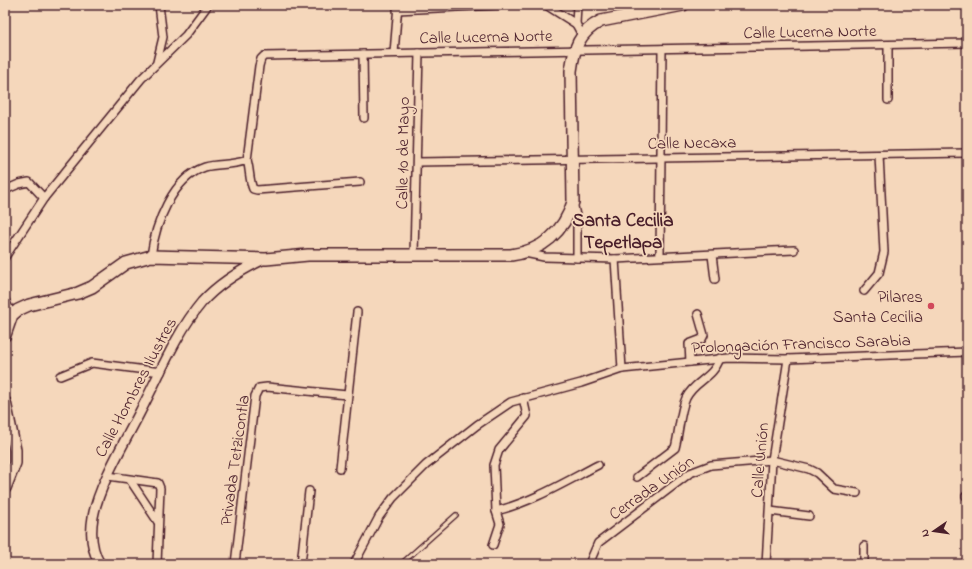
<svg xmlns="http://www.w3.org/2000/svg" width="972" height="569" font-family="'Indie Flower',sans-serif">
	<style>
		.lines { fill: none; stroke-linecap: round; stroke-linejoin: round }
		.service-casing { stroke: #4a1f2b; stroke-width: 6 }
		.minor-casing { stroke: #4a1f2b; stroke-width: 10 }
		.tertiary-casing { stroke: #4a1f2b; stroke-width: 12 }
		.secondary-casing { stroke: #4a1f2b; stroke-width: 14 }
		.service { stroke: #f5d7bb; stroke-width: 3.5 }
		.minor { stroke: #f5d7bb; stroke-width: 7 }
		.tertiary { stroke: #f5d7bb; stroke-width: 9 }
		.secondary { stroke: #f5d7bb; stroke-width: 11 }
		.poi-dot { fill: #d1495b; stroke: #f5d7bb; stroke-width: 1.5 }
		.labels { text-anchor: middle; stroke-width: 3.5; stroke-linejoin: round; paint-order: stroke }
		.street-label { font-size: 17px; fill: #4a1f2b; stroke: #f5d7bb }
		.poi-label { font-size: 17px; fill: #4a1f2b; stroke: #f5d7bb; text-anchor: end }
		.quarter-label { font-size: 19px; font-weight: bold; fill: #4a1f2b; stroke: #f5d7bb }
	</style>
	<rect width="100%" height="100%" fill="#f5d7bb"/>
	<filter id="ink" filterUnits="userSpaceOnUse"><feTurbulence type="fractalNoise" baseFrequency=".025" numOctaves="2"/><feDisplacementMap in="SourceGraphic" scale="8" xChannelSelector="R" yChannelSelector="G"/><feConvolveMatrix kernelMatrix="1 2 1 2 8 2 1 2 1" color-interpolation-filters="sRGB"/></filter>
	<g filter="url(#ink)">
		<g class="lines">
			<g class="service-casing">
				<polyline id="service" points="401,564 456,515"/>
			</g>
			<g class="minor-casing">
				<g id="minor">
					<polyline points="546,5 576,24 582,35"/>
					<polyline points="397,10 499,5"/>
					<polyline points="576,24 577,5"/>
					<polyline points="888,45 888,100"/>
					<polyline points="394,53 398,5"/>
					<polyline points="363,54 364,118"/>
					<polyline points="157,62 163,37 159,5"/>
					<path d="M247 160C250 169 249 180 253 189L257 190 360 182"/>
					<polyline points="417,162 967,153"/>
					<polyline points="5,190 19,184 29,182 44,198"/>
					<polyline points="573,202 577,220 577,258"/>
					<polyline points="525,253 544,257 615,259 794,250"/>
					<polyline points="414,254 419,53"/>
					<polyline points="712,255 715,279"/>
					<path d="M151 256C155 225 172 178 205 167 218 163 232 166 247 160L259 66 261 59 264 56 967 43"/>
					<polyline points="660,256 662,49"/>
					<polyline points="5,257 44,198 79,155 141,79 186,35 208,5"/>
					<polyline points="615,259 622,369"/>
					<polyline points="864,291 879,273 884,252 879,155"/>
					<polyline points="5,300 12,315"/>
					<polyline points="690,362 689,344 702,339 704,335 698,314"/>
					<polyline points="60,376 92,363 161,372"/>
					<polyline points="340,468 357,312"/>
					<polyline points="108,476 158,483 160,488 157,564"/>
					<path d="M637 477 675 448C679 433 680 411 686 398 695 380 713 379 720 358"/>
					<polyline points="130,480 158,522"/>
					<polyline points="966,496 967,496"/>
					<path d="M496 511C532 502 565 482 598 465"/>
					<polyline points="770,511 809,516"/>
					<polyline points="493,545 500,524 496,511 494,465 499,450 527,416 523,398"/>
					<polyline points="235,564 255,396 259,388 267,387 347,395"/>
					<polyline points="301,564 309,491"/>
					<polyline points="354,564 379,517 393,498 426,465 477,425 511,402 581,383 622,369 729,358 788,359 967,352"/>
					<polyline points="589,564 598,543 690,473 711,465 772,460 809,469 817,473 834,489 857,493"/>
					<polyline points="766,564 772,460 788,359"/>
					<polyline points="864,564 864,546"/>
				</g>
			</g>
			<g class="tertiary-casing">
				<path id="tertiary" d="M100 564C91 549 90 534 93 517 99 484 126 440 141 410 160 374 176 333 202 302 219 283 241 270 264 259"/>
			</g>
			<g class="secondary-casing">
				<g id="secondary">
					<path d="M5 335 12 315 18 310 29 305 78 293 92 287 126 263 151 256 266 259 308 255H511C542 251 564 232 573 202L571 71C574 48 579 32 601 21L683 5"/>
					<polyline points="5,402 15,450 15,463 5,488"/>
				</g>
			</g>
			<use href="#service" class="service"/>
			<use href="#minor" class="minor"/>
			<use href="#tertiary" class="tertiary"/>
			<use href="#secondary" class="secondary"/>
		</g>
	</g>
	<circle class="poi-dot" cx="931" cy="306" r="4"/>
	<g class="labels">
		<g class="street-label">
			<text transform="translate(810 31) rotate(-1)" y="6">Calle Lucerna Norte</text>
			<text transform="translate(486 36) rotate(-1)" y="6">Calle Lucerna Norte</text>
			<text transform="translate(692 142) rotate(-1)" y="6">Calle Necaxa</text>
			<text transform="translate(402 153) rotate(-89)" y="6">Calle 10 de Mayo</text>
			<text transform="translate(801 343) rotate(-2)" y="6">Prolongación Francisco Sarabia</text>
			<text transform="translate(135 387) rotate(-62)" y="6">Calle Hombres Ilustres</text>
			<text transform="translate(234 460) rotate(-82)" y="6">Privada Tetzicontla</text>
			<text transform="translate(759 460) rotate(-85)" y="6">Calle Unión</text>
			<text transform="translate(651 487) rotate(-35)" y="6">Cerrada Unión</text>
		</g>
		<g class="poi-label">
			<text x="923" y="302">Pilares<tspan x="923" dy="20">Santa Cecilia</tspan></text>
		</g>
		<g class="quarter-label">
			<text x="623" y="226">Santa Cecilia<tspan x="623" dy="22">Tepetlapa</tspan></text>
		</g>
	</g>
	<rect width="972" height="569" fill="none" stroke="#f5d7bb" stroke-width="20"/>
	<rect x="10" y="10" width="952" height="549" fill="none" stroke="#4a1f2b" stroke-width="1.5" filter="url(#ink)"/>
	<g transform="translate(934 531) rotate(257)" stroke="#f5d7bb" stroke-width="3" paint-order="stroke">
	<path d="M0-3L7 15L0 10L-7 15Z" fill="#4a1f2b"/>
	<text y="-6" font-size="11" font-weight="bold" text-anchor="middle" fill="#4a1f2b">N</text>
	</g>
</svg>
